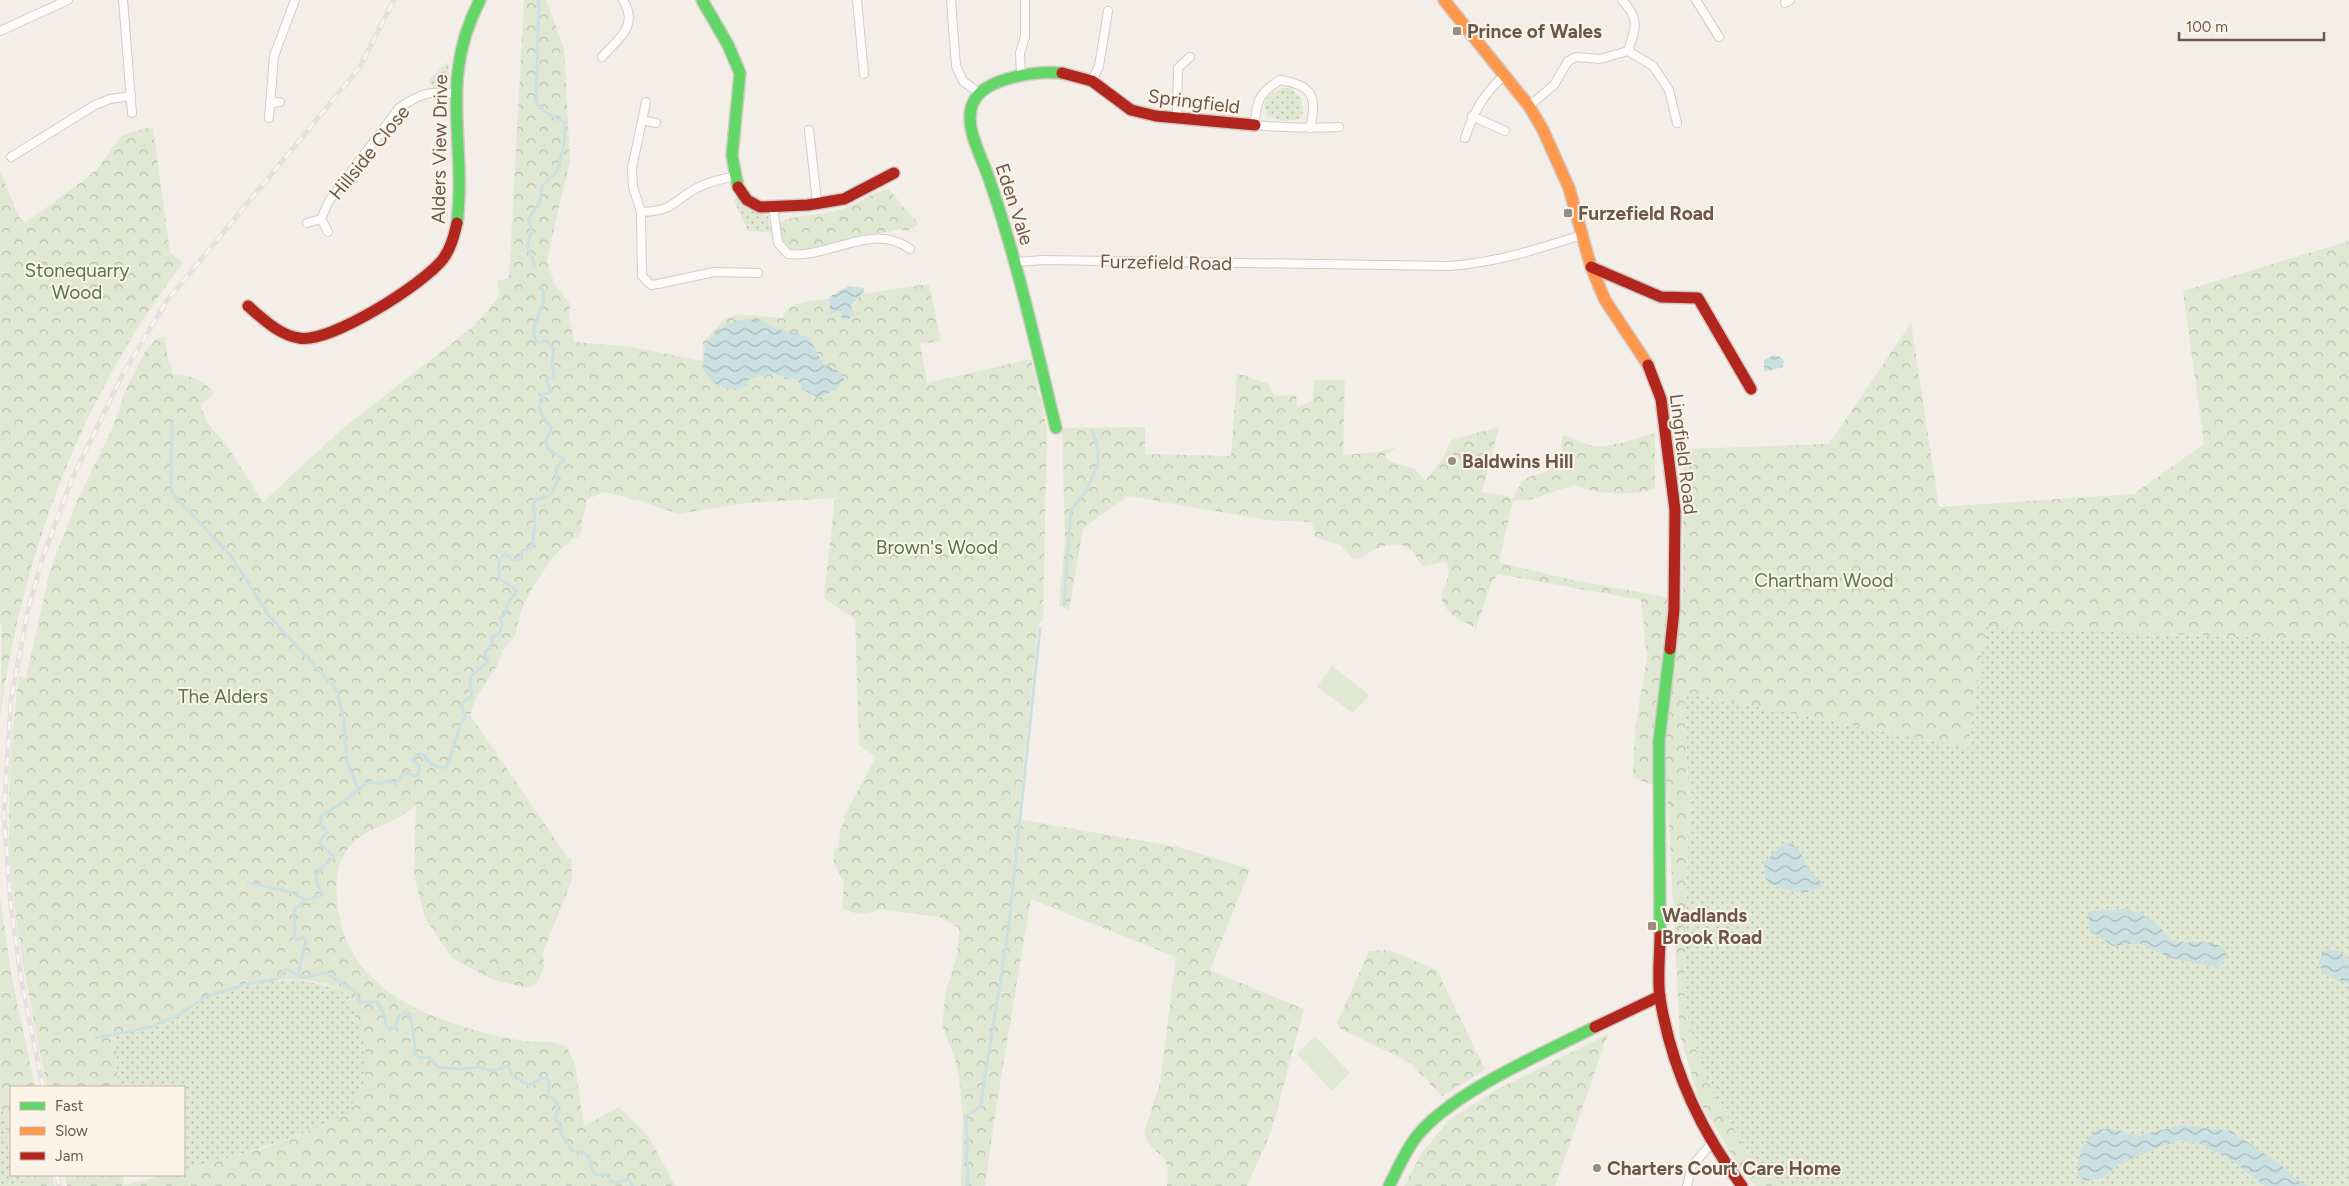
<svg xmlns="http://www.w3.org/2000/svg" width="2349" height="1186" font-family="Figtree,sans-serif">
	<style>
		.green { fill: url(#green-dots) }
		.forest { fill: url(#forest-crowns) }
		.pitch { fill: #e0e8d3 }
		.water { fill: url(#water-waves) }
		.lines { fill: none; stroke-linecap: round; stroke-linejoin: round }
		.stream { stroke: #cbe0e1; stroke-width: 3 }
		.street-casing { stroke: #d2cbc6; stroke-width: 10 }
		.fast-casing { stroke: #d2cbc4; stroke-width: 14 }
		.slow-casing { stroke: #d2cbc4; stroke-width: 14 }
		.jam-casing { stroke: #d2cbc4; stroke-width: 14 }
		.street { stroke: #fdfcfb; stroke-width: 8 }
		.fast { stroke: #63d668; stroke-width: 11 }
		.slow { stroke: #ff974d; stroke-width: 11 }
		.jam { stroke: #b3261e; stroke-width: 11 }
		.rail-casing { stroke: #e3e0e2; stroke-width: 5 }
		.rail { stroke: #fcf4e8; stroke-width: 3; stroke-dasharray: 9; stroke-linecap: butt }
		.poi-dot { fill: #9b8c82; stroke: #fcf4e8; stroke-width: 2 }
		.labels { text-anchor: middle; stroke-width: 4; stroke-linejoin: round; paint-order: stroke }
		.poi-label { font-size: 19px; font-weight: bold; fill: #6c574c; stroke: #fcf4e8; text-anchor: start }
		.street-label { font-size: 19px; fill: #6c574c; stroke: #fcf4e8 }
		.park-label { font-size: 19px; fill: #577649; stroke: #fcf4e8 }
	</style>
	<defs>
		<pattern id="green-dots" width="8" height="8" patternUnits="userSpaceOnUse" patternTransform="scale(1.25)"><rect width="8" height="8" fill="#e0e8d3"/><path d="M2 2h.1M6 6h.1" fill="none" stroke="#babfad" stroke-width="1.8" stroke-linecap="round"/></pattern>
		<pattern id="forest-crowns" width="20" height="18" patternUnits="userSpaceOnUse" patternTransform="scale(1.25)"><rect width="20" height="18" fill="#e0e8d3"/><path d="M2 6a3 3 0 1 1 6 0M12 15a3 3 0 1 1 6 0" fill="none" stroke="#babfad"/></pattern>
		<pattern id="water-waves" width="16" height="10" patternUnits="userSpaceOnUse" patternTransform="scale(1.25)"><rect width="16" height="10" fill="#cbe0e1"/><path d="M0 5q4-4 8 0t8 0" fill="none" stroke="#a9b8b9"/></pattern>
	</defs>
	<rect width="100%" height="100%" fill="#f3eee7"/>
	<g class="green">
		<polygon points="448,62 450,80 447,85 435,89 428,81"/>
		<polygon points="1283,88 1290,88 1301,98 1303,114 1300,119 1285,121 1267,116 1264,104 1269,95"/>
		<polygon points="737,198 748,209 768,216 771,232 748,231 733,199"/>
		<polygon points="1985,627 2349,641 2349,1186 1781,1186 1746,1150 1713,1093 1698,1057 1689,1024 1684,991 1689,802 1684,692 1968,748"/>
		<path d="M302 980 338 989 349 996C355 1017 369 1043 367 1066 366 1082 358 1103 345 1114 335 1123 320 1126 308 1131 267 1147 226 1159 184 1170V1087H118L115 1036 168 1020 205 997 247 984 267 981Z"/>
		<polygon points="0,1094 6,1118 11,1175 22,1175 24,1186 0,1186"/>
	</g>
	<g class="forest">
		<path d="M524 0H546L564 48 570 160 547 260 554 283 570 304 569 317 574 342 632 347 702 361 703 342 724 320 737 314 782 318C788 300 813 301 829 299L828 307 841 309 843 311 855 304 861 294 929 284 941 341 920 344 927 383 1031 359 1047 429 1043 620 1038 625 1018 819 1178 847 1250 869 1210 970 1304 1009 1272 1129C1265 1149 1254 1166 1248 1186H1167C1172 1147 1154 1161 1144 1133L1160 1083 1176 957 1031 899 996 1107 985 1186H961L963 1116 959 1079 955 1059 942 1025 946 991 957 956 959 928 939 917 879 909C866 917 854 914 842 908L844 883 834 863V849L839 847 840 830 846 819 843 818 876 757 859 745 855 619 824 598 835 498 745 503 678 514 638 500 603 492 587 500 581 525 582 529 578 537 573 538 553 557 531 590 521 611 515 636 503 650 497 666 477 696 470 715 568 858 571 857 572 880 543 952 544 965 539 980 535 985 526 988 491 979 452 958 425 918 414 875 416 804C394 828 365 823 345 853 333 871 336 900 340 920 356 999 450 1027 518 1040 534 1044 552 1039 567 1047L575 1064 584 1126 619 1107 649 1137 675 1186H67L65 1175H123L124 1185 166 1175H184V1170L264 1148 334 1121 346 1113 363 1086 367 1064 365 1047 349 996C313 967 244 981 205 997 191 1003 181 1015 166 1021 150 1027 132 1031 115 1036L118 1087H47C32 1010 14 933 10 854 7 794 11 735 19 676L26 678 50 570 78 499 112 429 126 389 145 352 156 339 165 336 167 353 173 374C190 375 205 380 214 394L200 405 207 422 227 446 263 502 342 429 474 326 500 296 497 281 509 278Z"/>
		<path d="M147 128H153L170 252 183 263C82 395 21 555 0 719L2 623 0 624V171L19 217 25 223 84 180 99 167 122 135Z"/>
		<path d="M888 189 918 223 917 226 907 231 899 229C886 234 871 233 857 236 832 242 814 254 788 250L781 242 778 223C796 214 819 216 839 210 856 205 871 193 888 189Z"/>
		<path d="M2349 241V641L1986 627 1968 748 1684 692 1689 802 1684 991 1689 1024 1698 1057 1713 1093 1746 1150 1781 1186H1755L1734 1159 1700 1102 1680 1036 1667 789 1633 778 1635 728 1647 658 1641 600 1498 574 1491 584 1476 628C1462 621 1436 610 1443 590 1447 580 1451 574 1447 563L1443 562 1424 566C1417 562 1417 555 1412 551 1396 536 1372 550 1358 559L1352 558 1340 545 1314 537 1315 532 1311 522 1266 520 1129 496 1099 516 1083 529 1069 610 1059 605 1065 542 1062 428 1145 427V454L1231 456 1237 373 1269 384 1274 396 1296 395 1297 407 1313 400 1314 380H1345L1343 455 1378 452 1396 447 1384 457 1391 462 1414 469 1426 480 1443 458 1451 440 1499 427 1482 492 1509 496 1512 499 1524 479C1546 470 1546 479 1557 454L1561 455 1563 459H1565L1561 445 1563 435C1573 438 1583 444 1593 446 1608 449 1639 437 1655 433V489C1626 496 1601 495 1574 485L1532 499 1513 501 1499 562 1572 580 1683 600V449L1829 444 1911 323 1939 507 2134 494 2204 444 2183 291Z"/>
		<polygon points="0,897 12,978 35,1087 11,1087 11,1162 0,1094"/>
		<polygon points="1388,950 1437,970 1485,1070 1442,1096 1409,1062 1339,1028 1337,1023 1369,951"/>
		<polygon points="1608,1034 1555,1186 1404,1186 1423,1151 1451,1118 1498,1089"/>
		<polygon points="22,1175 52,1175 55,1186 24,1186"/>
	</g>
	<g class="pitch">
		<polygon points="1332,666 1369,695 1353,713 1317,687"/>
		<polygon points="1315,1036 1350,1073 1332,1091 1297,1054"/>
	</g>
	<g class="water">
		<polygon points="849,286 864,288 864,291 851,306 854,315 848,319 841,318 843,311 841,309 834,313 830,313 829,297"/>
		<path d="M746 319 761 321 776 329 809 337 823 364 841 372 844 380 839 387 819 398 801 389V385L796 379H784L783 376C772 371 758 376 746 381L748 385C731 395 706 385 703 364 703 357 705 348 707 341L727 324Z"/>
		<polygon points="1774,355 1781,357 1784,361 1783,367 1764,372 1764,360"/>
		<path d="M1785 843C1802 844 1802 861 1811 872 1815 876 1819 879 1823 884 1813 899 1783 890 1769 883L1765 878 1764 862Z"/>
		<path d="M2125 908C2138 912 2150 918 2160 927 2164 932 2168 939 2174 941 2191 946 2220 935 2227 955L2218 968 2171 958 2139 943 2113 946 2090 931 2088 913C2099 908 2112 912 2125 908Z"/>
		<polygon points="2328,949 2339,951 2349,960 2349,985 2323,973 2319,964 2322,954"/>
		<path d="M2180 1125 2231 1131 2280 1164 2300 1182 2308 1186H2265L2236 1164 2202 1144 2181 1140 2151 1150 2118 1165 2105 1176 2093 1180 2086 1181 2078 1176C2078 1153 2081 1146 2096 1130L2111 1128 2139 1136Z"/>
	</g>
	<g class="lines">
		<g class="stream">
			<polyline points="535,265 527,246 532,231 528,220 540,202 542,186 557,172 564,144 565,123 545,112 536,102 539,0"/>
			<polyline points="172,424 171,492 231,556 269,616 337,690 344,722 347,761 359,791"/>
			<polyline points="1064,605 1071,510 1087,490 1098,463 1098,450 1093,431"/>
			<polyline points="248,882 289,892 306,900"/>
			<path d="M298 975 306 940 303 937 298 940 295 938 294 910 306 900 322 895 316 879 317 873 334 857 319 843 327 832 321 824V816C342 805 350 796 368 782L380 784 390 780 396 784 405 772 418 777 420 766 412 760 419 754 424 755C428 763 438 771 447 766L460 726 466 716 462 709V703L472 696 470 687 471 676 488 662 485 653 492 643V638L500 633 502 624 500 618 505 614 508 603 517 591 499 578V560L506 553 512 560H517L521 557 522 551 532 547 535 523 533 501 550 495 557 483 556 469 564 459 547 448 546 440 552 428 543 418 539 407 544 399 539 394 551 393 546 379 554 377 552 360 554 349 547 341 537 343C525 323 551 307 542 287"/>
			<path d="M96 1038 151 1027 179 1015 205 997 247 984 277 979 286 969 303 978 326 973 356 992 357 998 360 1002H377L385 1016V1025L389 1028H395L398 1019 404 1012 410 1014C413 1028 415 1038 415 1053L420 1058 429 1057 438 1067 446 1068 464 1069 477 1067 494 1071 508 1066 513 1076 530 1086 540 1078H547L549 1082 548 1095 558 1104 555 1120 560 1123 561 1134 572 1150C585 1153 592 1154 592 1170L596 1175 607 1174 611 1181 616 1183 629 1179 632 1186"/>
			<polyline points="967,1186 968,1167 966,1154 968,1143 965,1117 980,1107 1008,933 1040,628"/>
		</g>
		<g class="street-casing">
			<g id="street">
				<polyline points="123,0 132,113"/>
				<polyline points="857,0 864,74"/>
				<polyline points="951,0 956,66 963,81 979,93"/>
				<path d="M1622 0C1640 19 1636 28 1628 51"/>
				<polyline points="1696,0 1719,37"/>
				<polyline points="1785,3 1790,0"/>
				<polyline points="0,31 68,0"/>
				<path d="M602 57C619 38 639 26 623 0"/>
				<polyline points="1021,77 1020,53 1025,37 1025,0"/>
				<polyline points="1092,81 1099,66 1108,11"/>
				<polyline points="646,102 632,168 633,187 641,212 642,276 651,285 658,284 714,272 758,273"/>
				<polyline points="270,103 280,102"/>
				<polyline points="1529,106 1554,85 1568,61 1576,57 1600,59 1628,51 1653,66 1669,90 1677,123"/>
				<polyline points="1472,116 1505,131"/>
				<polyline points="1177,117 1178,68 1190,57"/>
				<polyline points="269,118 274,56 295,0"/>
				<polyline points="642,120 656,123"/>
				<path d="M1310 128C1318 96 1312 85 1280 80 1259 93 1256 101 1255 125 1283 128 1311 128 1339 127"/>
				<polyline points="809,130 817,202"/>
				<path d="M1465 138C1474 111 1484 93 1505 75"/>
				<polyline points="11,157 95,105 110,99 131,96"/>
				<path d="M773 206 778 243 788 254C830 259 871 221 910 249"/>
				<path d="M641 212C677 211 673 199 701 186 712 181 723 179 735 176"/>
				<path d="M321 219 329 201 399 108C421 93 429 91 455 93"/>
				<polyline points="307,223 321,219 328,232"/>
				<path d="M1015 262 1044 260 1448 266C1495 263 1538 249 1582 235"/>
				<polyline points="1687,1186 1692,1166 1711,1144"/>
			</g>
		</g>
		<g class="fast-casing">
			<g id="fast">
				<polyline points="702,0 728,45 740,73 732,156 738,187"/>
				<path d="M457 223C467 141 438 80 480 0"/>
				<path d="M1056 428C1035 343 1017 258 988 176 981 155 963 125 973 103 984 77 1037 71 1062 73"/>
				<polyline points="1660,936 1659,741 1670,649"/>
				<path d="M1389 1186C1398 1169 1405 1151 1417 1136 1452 1092 1544 1053 1595 1027"/>
			</g>
		</g>
		<g class="slow-casing">
			<polyline id="slow" points="1444,0 1529,106 1543,130 1569,188 1591,267 1605,300 1648,365"/>
		</g>
		<g class="jam-casing">
			<g id="jam">
				<polyline points="1062,73 1092,81 1131,110 1156,116 1255,125"/>
				<polyline points="738,187 747,200 760,207 808,205 844,199 894,173"/>
				<polyline points="1591,267 1661,297 1698,298 1751,389"/>
				<path d="M248 306C263 319 279 335 299 338 330 344 425 283 443 259 451 248 454 236 457 223"/>
				<polyline points="1648,365 1661,399 1675,510 1674,610 1670,649"/>
				<path d="M1660 936C1660 956 1657 978 1660 998 1671 1067 1700 1130 1742 1186"/>
				<polyline points="1595,1027 1660,996"/>
			</g>
		</g>
		<use href="#street" class="street"/>
		<use href="#fast" class="fast"/>
		<use href="#slow" class="slow"/>
		<use href="#jam" class="jam"/>
		<g class="rail-casing">
			<g id="rail">
				<polyline points="43,1087 21,978 11,907 4,815 11,701 28,609 43,557 72,479 122,376 166,302 360,67 394,0"/>
				<polyline points="57,1175 59,1186"/>
			</g>
		</g>
		<use href="#rail" class="rail"/>
	</g>
	<g class="poi-dot">
		<rect x="1452" y="26" width="10" height="10" rx="2.5"/>
		<rect x="1563" y="208" width="10" height="10" rx="2.5"/>
		<circle cx="1452" cy="461" r="5"/>
		<rect x="1647" y="921" width="10" height="10" rx="2.5"/>
		<circle cx="1597" cy="1168" r="5"/>
	</g>
	<g class="labels">
		<g class="poi-label">
			<text x="1467" y="38">Prince of Wales</text>
			<text x="1578" y="220">Furzefield Road</text>
			<text x="1462" y="468">Baldwins Hill</text>
			<text x="1662" y="922">Wadlands<tspan x="1662" dy="22">Brook Road</tspan></text>
			<text x="1607" y="1175">Charters Court Care Home</text>
		</g>
		<g class="street-label">
			<text transform="translate(1194 101) rotate(7)" y="7">Springfield</text>
			<text transform="translate(439 149) rotate(-89)" y="7">Alders View Drive</text>
			<text transform="translate(369 152) rotate(-51)" y="7">Hillside Close</text>
			<text transform="translate(1015 204) rotate(72)" y="7">Eden Vale</text>
			<text transform="translate(1166 262) rotate(1)" y="7">Furzefield Road</text>
			<text transform="translate(1684 454) rotate(83)" y="7">Lingfield Road</text>
		</g>
		<g class="park-label">
			<text x="77" y="277">Stonequarry<tspan x="77" dy="22">Wood</tspan></text>
			<text x="937" y="554">Brown's Wood</text>
			<text x="1824" y="587">Chartham Wood</text>
			<text x="223" y="703">The Alders</text>
		</g>
	</g>
	<rect x="10" y="1086" width="175" height="90" fill="#fcf4e8" stroke="#c2b5aa"/>
	<rect x="20" y="1102" width="25" height="8" fill="#63d668" stroke="#c2b5aa"/>
	<text x="55" y="1111" font-size="15" fill="#6c574c">Fast</text>
	<rect x="20" y="1127" width="25" height="8" fill="#ff974d" stroke="#c2b5aa"/>
	<text x="55" y="1136" font-size="15" fill="#6c574c">Slow</text>
	<rect x="20" y="1152" width="25" height="8" fill="#b3261e" stroke="#c2b5aa"/>
	<text x="55" y="1161" font-size="15" fill="#6c574c">Jam</text>
	<path d="M2179 32v8h145v-8" fill="none" stroke="#6c574c" stroke-width="2.5"/>
	<text x="2186" y="32" font-size="15" fill="#6c574c" stroke="#fcf4e8" stroke-width="4" paint-order="stroke">100 m</text>
</svg>
